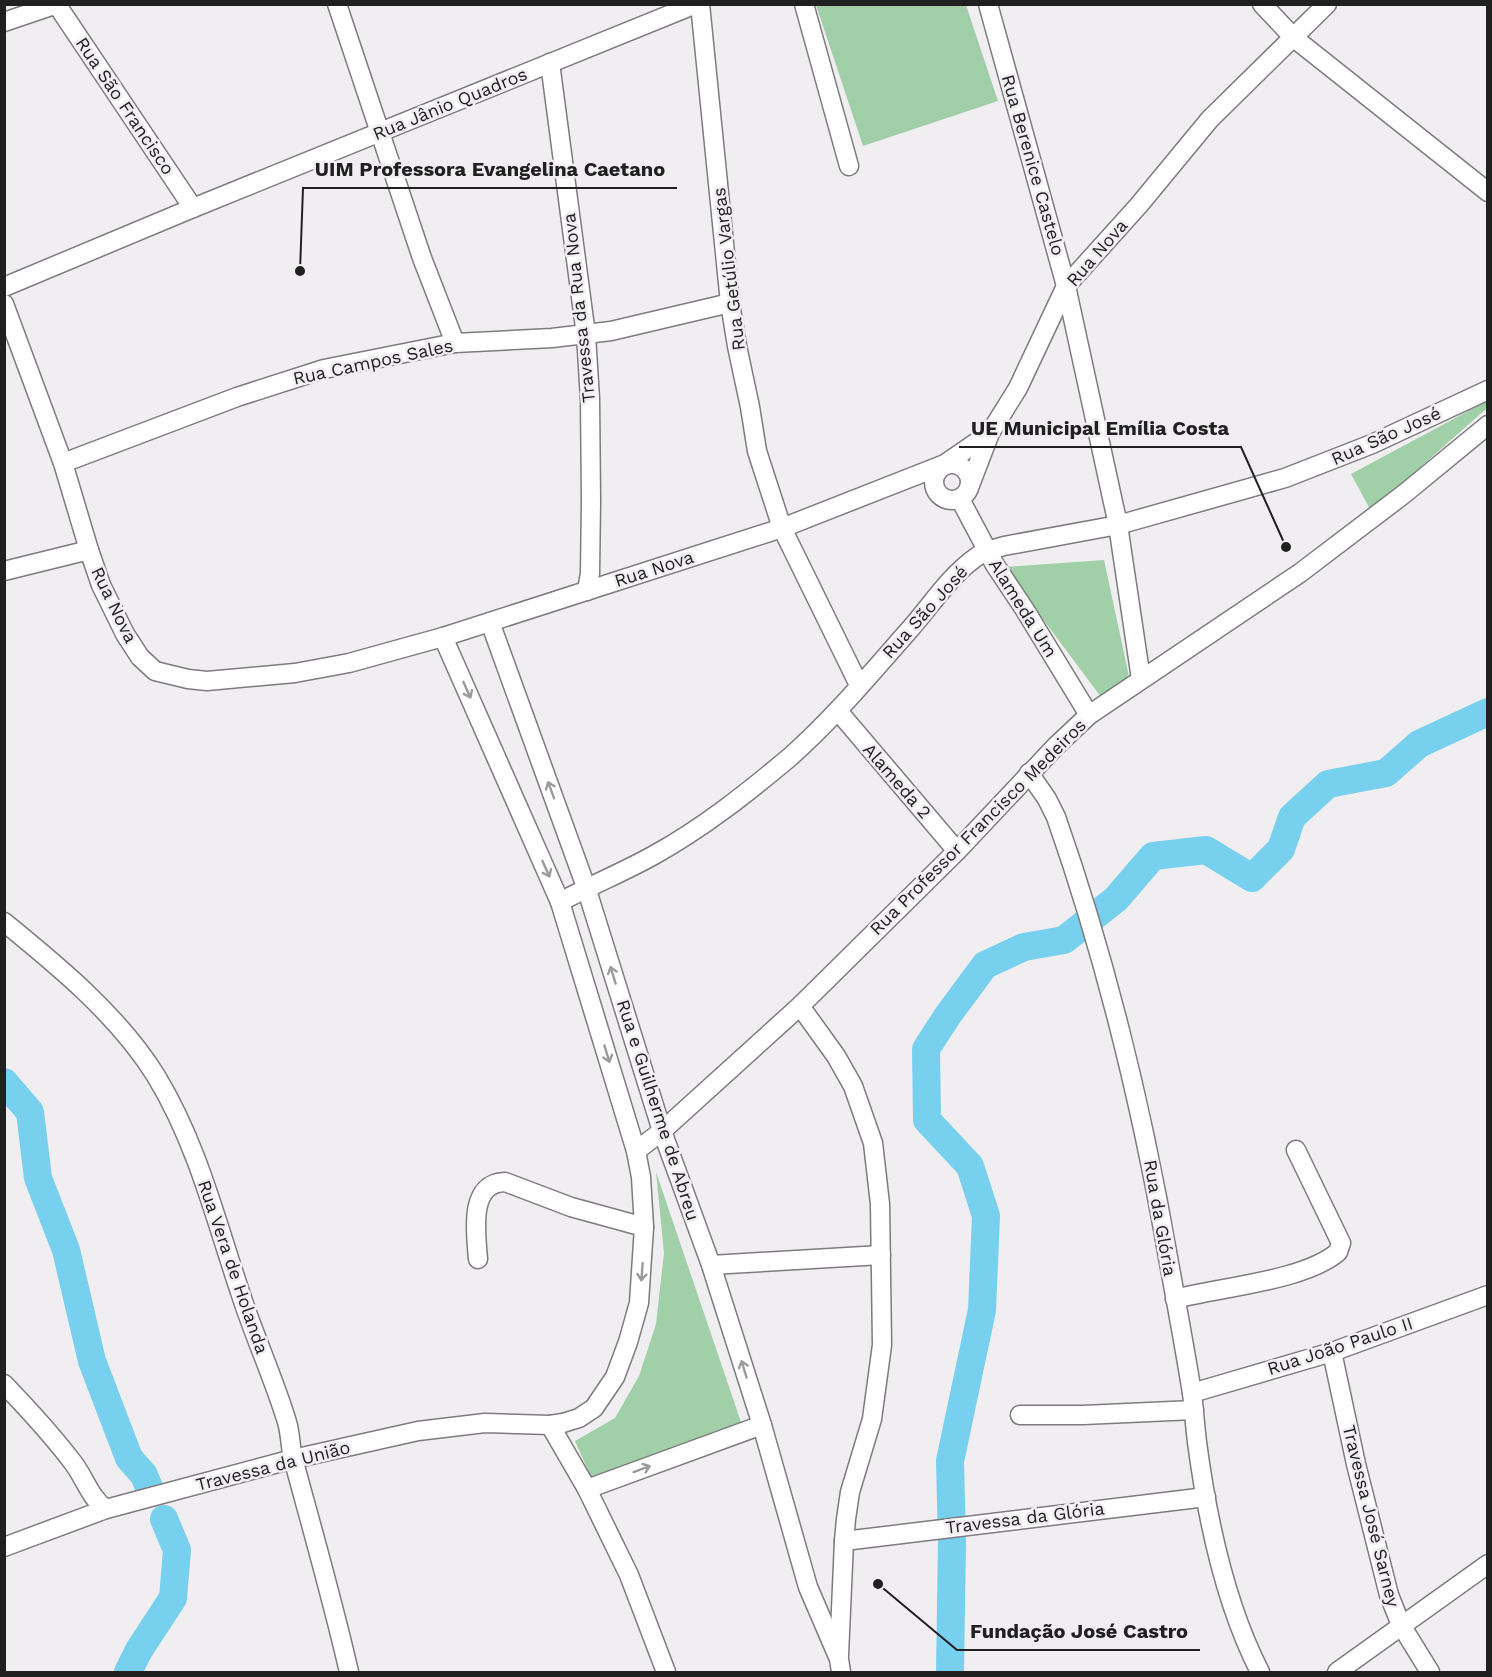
<svg xmlns="http://www.w3.org/2000/svg" width="1492" height="1677" font-family="'Work Sans',sans-serif">
	<style>
		.green { fill: #a0cfa8 }
		.lines { fill: none; stroke-linecap: round; stroke-linejoin: round }
		.river { stroke: #76d0ee; stroke-width: 28 }
		.minor-casing { stroke: #7d7b7e; stroke-width: 21 }
		.minor { stroke: #fff; stroke-width: 18 }
		.oneway { stroke: #9b9b9b }
		.labels { text-anchor: middle; stroke-width: 5; stroke-linejoin: round; paint-order: stroke }
		.street-label { font-size: 18px; fill: #212021; stroke: #f0eef1 }
		.leader { fill: none; stroke: #212021; stroke-width: 2 }
		.callout-dot { fill: #212021; stroke: #f0eef1; stroke-width: 2 }
		.callout-label { font-size: 20px; text-anchor: middle; font-weight: bold; fill: #212021; stroke: #f0eef1; stroke-width: 5; stroke-linejoin: round; paint-order: stroke }
	</style>
	<rect width="100%" height="100%" fill="#f0eef1"/>
	<g class="green">
		<polygon points="816,5 966,5 998,101 863,146"/>
		<polygon points="1487,401 1487,408 1371,511 1351,474"/>
		<polygon points="1104,560 1130,681 1101,697 1004,567"/>
		<polygon points="656,1172 743,1428 594,1484 575,1441 615,1418 639,1376 656,1324 664,1253"/>
	</g>
	<g class="lines">
		<g class="river">
			<polyline points="4,1082 30,1112 38,1178 66,1250 92,1361 129,1458 144,1475 150,1490"/>
			<polyline points="128,1672 139,1650 173,1598 177,1550 164,1519"/>
			<polyline points="950,1672 952,1542 950,1461 982,1310 986,1216 970,1166 927,1120 926,1049 948,1015 985,965 1024,947 1064,940 1116,899 1153,856 1206,850 1252,878 1281,849 1292,817 1328,784 1386,773 1419,744 1488,712"/>
		</g>
		<g class="minor-casing">
			<g id="minor">
				<polyline points="337,4 422,258 455,343"/>
				<polyline points="700,4 730,303 737,346 750,407 757,451 782,528 859,685"/>
				<polyline points="804,4 849,166"/>
				<polyline points="988,4 1066,286 1118,525 1141,679"/>
				<polyline points="1262,4 1294,38 1488,192"/>
				<polyline points="57,5 193,208"/>
				<polyline points="4,22 57,4"/>
				<polyline points="550,63 586,335 590,399 591,501 590,573 587,591"/>
				<polyline points="4,287 193,208 696,4"/>
				<polyline points="4,304 63,463 89,550 101,585 125,634 140,657 155,671 188,679 207,681 295,673 349,663 443,637 782,528 945,464 990,433 1018,388 1066,286 1139,205 1210,119 1327,4"/>
				<polyline points="63,463 237,397 324,369 455,343 552,338 611,331 730,303"/>
				<circle cx="952" cy="482" r="18"/>
				<polyline points="970,485 990,433"/>
				<polyline points="960,499 995,565 1025,610 1089,715"/>
				<polyline points="4,571 89,550"/>
				<polyline points="490,622 586,887 662,1131 711,1265 762,1425 808,1587 839,1659 841,1672"/>
				<polyline points="838,711 957,851"/>
				<path d="M1029 773 1047 799 1056 817C1107 962 1143 1112 1169 1263 1177 1306 1185 1350 1192 1393 1194 1409 1195 1426 1197 1442 1207 1518 1225 1604 1260 1672"/>
				<path d="M560 902C591 885 624 872 654 855 703 828 747 793 790 757 834 718 872 672 911 628 931 605 950 576 975 558 984 551 994 549 1004 546L1118 525 1285 478 1372 444 1488 390"/>
				<path d="M4 922C58 966 119 1016 156 1076 197 1143 216 1221 241 1295 255 1338 274 1379 287 1422 291 1435 290 1449 294 1462 313 1532 333 1602 349 1672"/>
				<polyline points="800,1006 836,1056 853,1086 873,1143 880,1204 882,1345 872,1419 850,1492 846,1519 844,1541 839,1655"/>
				<polyline points="636,1151 662,1131 800,1006 957,851 1056,746 1089,715 1300,573 1404,494 1488,425"/>
				<path d="M478 1259C476 1233 468 1183 505 1182L571 1207 644 1227"/>
				<polyline points="711,1265 881,1255"/>
				<path d="M1175 1299C1220 1287 1304 1281 1338 1252L1341 1243 1296 1150"/>
				<polyline points="1332,1352 1356,1464 1389,1595 1401,1625 1430,1672"/>
				<path d="M4 1384C29 1410 53 1436 74 1464 85 1479 91 1499 106 1509"/>
				<polyline points="1192,1393 1332,1352 1488,1295"/>
				<polyline points="1020,1415 1083,1415 1194,1410"/>
				<polyline points="550,1425 587,1489 629,1575 666,1672"/>
				<polyline points="587,1489 762,1425"/>
				<polyline points="844,1541 1206,1497"/>
				<polyline points="4,1547 106,1509 293,1459 418,1431 485,1423 550,1425 563,1423 579,1418 594,1408 615,1377 628,1342 639,1303 644,1227 641,1177 636,1151 560,902 443,637"/>
				<polyline points="1337,1672 1488,1564"/>
			</g>
		</g>
		<use href="#minor" class="minor"/>
	</g>
	<defs><path id="oneway-shaft" d="M-6 0H5M1.5-3L5.5 0L1.5 3" fill="none" stroke-width="1.6" stroke-linecap="round" stroke-linejoin="round" transform="scale(1.5)"/></defs>
	<g class="oneway">
		<use href="#oneway-shaft" transform="translate(467 690) rotate(66)"/>
		<use href="#oneway-shaft" transform="translate(551 790) rotate(-110)"/>
		<use href="#oneway-shaft" transform="translate(546 869) rotate(66)"/>
		<use href="#oneway-shaft" transform="translate(613 975) rotate(-107)"/>
		<use href="#oneway-shaft" transform="translate(607 1054) rotate(73)"/>
		<use href="#oneway-shaft" transform="translate(642 1272) rotate(94)"/>
		<use href="#oneway-shaft" transform="translate(744 1369) rotate(-107)"/>
		<use href="#oneway-shaft" transform="translate(642 1469) rotate(-20)"/>
	</g>
	<g class="labels">
		<g class="street-label">
			<text transform="translate(450 104) rotate(-22)" y="6">Rua Jânio Quadros</text>
			<text transform="translate(125 106) rotate(56)" y="6">Rua São Francisco</text>
			<text transform="translate(1033 165) rotate(74)" y="6">Rua Berenice Castelo</text>
			<text transform="translate(1097 253) rotate(-49)" y="6">Rua Nova</text>
			<text transform="translate(729 269) rotate(-97)" y="6">Rua Getúlio Vargas</text>
			<text transform="translate(579 308) rotate(-96)" y="6">Travessa da Rua Nova</text>
			<text transform="translate(373 362) rotate(-12)" y="6">Rua Campos Sales</text>
			<text transform="translate(1386 436) rotate(-24)" y="6">Rua São José</text>
			<text transform="translate(654 569) rotate(-18)" y="6">Rua Nova</text>
			<text transform="translate(114 605) rotate(64)" y="6">Rua Nova</text>
			<text transform="translate(1023 608) rotate(58)" y="6">Alameda Um</text>
			<text transform="translate(925 612) rotate(-48)" y="6">Rua São José</text>
			<text transform="translate(897 781) rotate(49)" y="6">Alameda 2</text>
			<text transform="translate(978 827) rotate(-45)" y="6">Rua Professor Francisco Medeiros</text>
			<text transform="translate(658 1110) rotate(72)" y="6">Rua e Guilherme de Abreu</text>
			<text transform="translate(1160 1218) rotate(80)" y="6">Rua da Glória</text>
			<text transform="translate(233 1267) rotate(71)" y="6">Rua Vera de Holanda</text>
			<text transform="translate(1340 1346) rotate(-18)" y="6">Rua João Paulo II</text>
			<text transform="translate(273 1466) rotate(-14)" y="6">Travessa da União</text>
			<text transform="translate(1371 1516) rotate(76)" y="6">Travessa José Sarney</text>
			<text transform="translate(1025 1518) rotate(-7)" y="6">Travessa da Glória</text>
		</g>
	</g>
	<path class="leader" d="M300 271L303 188H677M1286 547L1241 447H959M878 1584L957 1650H1200"/>
	<g class="callout-dot">
		<circle cx="300" cy="271" r="6"/>
		<circle cx="1286" cy="547" r="6"/>
		<circle cx="878" cy="1584" r="6"/>
	</g>
	<g class="callout-label">
		<text x="490" y="176">UIM Professora Evangelina Caetano</text>
		<text x="1100" y="435">UE Municipal Emília Costa</text>
		<text x="1079" y="1638">Fundação José Castro</text>
	</g>
	<rect width="1492" height="1677" fill="none" stroke="#212021" stroke-width="12"/>
</svg>
